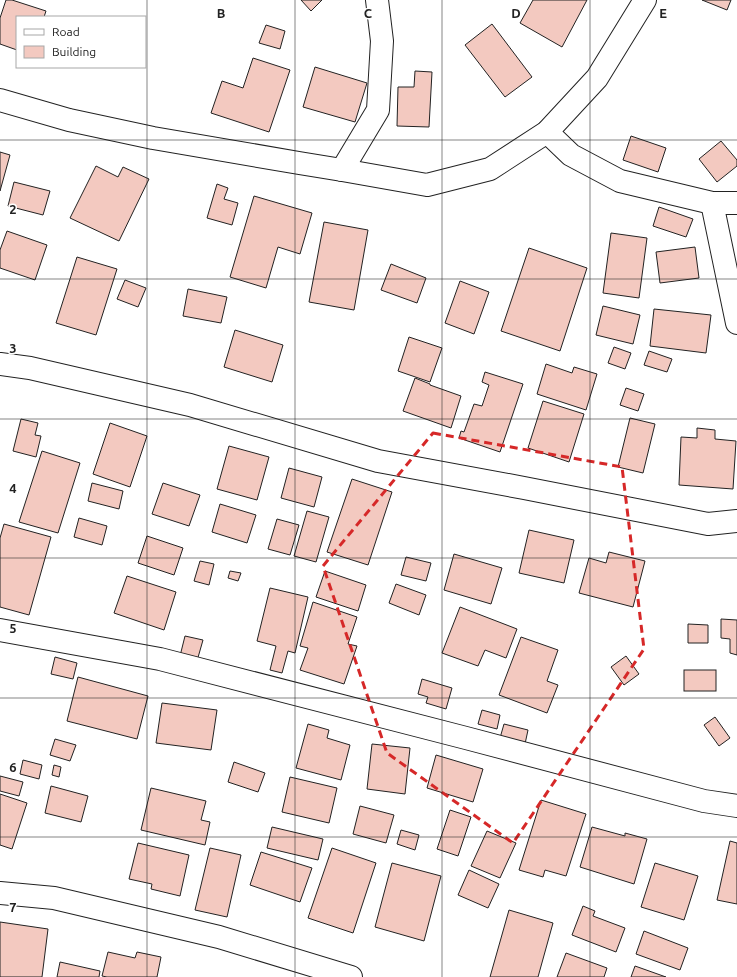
<svg xmlns="http://www.w3.org/2000/svg" width="737" height="977" font-family="Ubuntu,sans-serif">
	<style>
		.building { fill: #f3c9c0; stroke: #222 }
		.lines { fill: none; stroke-linecap: round; stroke-linejoin: round }
		.minor-casing { stroke: #222; stroke-width: 24 }
		.minor { stroke: #fff; stroke-width: 22 }
		.marked { fill: none; stroke: #d62828; stroke-width: 3; stroke-dasharray: 8 5; stroke-linejoin: round }
		.grid { fill: none; stroke: #222; stroke-width: 1; stroke-opacity: 0.55 }
		.grid-label { font-size: 13px; text-anchor: middle; font-weight: bold; fill: #222; stroke: #fff; stroke-width: 3; stroke-linejoin: round; paint-order: stroke }
	</style>
	<rect width="100%" height="100%" fill="#fff"/>
	<g class="building">
		<polygon points="6,0 12,0 46,11 44,17 17,17 17,50 0,44 0,18"/>
		<polygon points="301,0 322,0 311,11"/>
		<polygon points="533,0 587,0 562,47 520,23"/>
		<polygon points="702,0 731,0 727,10"/>
		<polygon points="492,24 532,77 505,97 465,45"/>
		<polygon points="266,25 285,31 280,49 259,43"/>
		<polygon points="253,58 290,70 269,132 211,113 222,81 243,88"/>
		<polygon points="315,67 367,83 355,122 303,107"/>
		<polygon points="415,71 432,72 429,127 397,126 398,87 414,87"/>
		<polygon points="631,136 666,148 658,172 623,160"/>
		<polygon points="721,141 737,160 737,166 717,182 699,159"/>
		<polygon points="0,152 10,155 0,191"/>
		<polygon points="96,166 118,177 123,167 149,179 119,241 70,218"/>
		<polygon points="14,182 50,191 43,215 8,206"/>
		<polygon points="217,184 228,188 224,199 238,203 232,225 207,218"/>
		<polygon points="254,196 312,213 300,254 278,247 266,288 230,277"/>
		<polygon points="659,207 693,219 686,237 653,226"/>
		<polygon points="324,222 368,230 354,310 309,302"/>
		<polygon points="7,231 47,245 35,280 0,268 0,250"/>
		<polygon points="611,233 647,238 639,298 603,293"/>
		<polygon points="695,247 699,278 660,283 656,252"/>
		<polygon points="529,248 587,268 560,351 501,331"/>
		<polygon points="77,257 117,269 96,335 56,323"/>
		<polygon points="391,264 426,278 417,303 381,290"/>
		<polygon points="125,280 146,288 138,307 117,299"/>
		<polygon points="460,281 489,292 474,334 445,323"/>
		<polygon points="188,289 227,297 221,323 183,316"/>
		<polygon points="603,306 640,315 633,344 596,335"/>
		<polygon points="654,309 711,315 706,353 650,346"/>
		<polygon points="235,330 283,345 272,382 224,367"/>
		<polygon points="409,337 442,348 430,382 398,371"/>
		<polygon points="614,347 631,353 625,369 608,363"/>
		<polygon points="649,351 672,359 667,372 644,365"/>
		<polygon points="546,364 572,373 574,367 597,374 586,410 537,394"/>
		<polygon points="485,372 523,384 500,452 459,438 461,431 464,432 474,404 482,406 489,385 482,382"/>
		<polygon points="415,378 430,384 430,385 461,396 451,428 403,411"/>
		<polygon points="626,388 644,394 638,411 620,405"/>
		<polygon points="543,401 584,414 569,462 528,448"/>
		<polygon points="630,418 655,424 643,473 618,467"/>
		<polygon points="21,419 38,423 35,435 41,436 36,457 13,451"/>
		<polygon points="110,423 147,436 130,487 93,474"/>
		<polygon points="697,428 715,430 715,439 736,441 733,489 679,485 681,437 697,438"/>
		<polygon points="229,446 269,457 257,500 217,489"/>
		<polygon points="42,451 80,463 58,533 19,522"/>
		<polygon points="289,468 322,477 314,507 281,498"/>
		<polygon points="352,479 392,492 368,565 327,552"/>
		<polygon points="92,483 123,491 119,509 88,501"/>
		<polygon points="163,483 200,495 189,526 152,514"/>
		<polygon points="220,504 256,515 247,543 212,532"/>
		<polygon points="307,511 329,517 316,562 294,556"/>
		<polygon points="79,518 107,526 102,545 74,537"/>
		<polygon points="277,519 299,525 290,555 268,549"/>
		<polygon points="4,524 51,537 29,615 0,607 0,538"/>
		<polygon points="529,530 574,540 564,583 519,573"/>
		<polygon points="147,536 183,548 174,575 138,563"/>
		<polygon points="609,552 645,561 633,607 579,593 589,558 606,563"/>
		<polygon points="454,554 502,568 491,604 444,590"/>
		<polygon points="406,557 431,563 426,581 401,575"/>
		<polygon points="200,561 214,564 209,585 194,581"/>
		<polygon points="230,571 241,573 238,581 228,578"/>
		<polygon points="325,571 366,585 358,611 316,597"/>
		<polygon points="127,576 176,592 164,630 114,613"/>
		<polygon points="396,584 426,595 419,615 389,603"/>
		<polygon points="270,588 308,597 295,653 288,651 282,673 270,670 276,646 257,641"/>
		<polygon points="313,602 357,617 348,644 357,646 344,684 300,670 308,648 300,646"/>
		<polygon points="460,607 517,629 506,658 485,650 478,666 442,653"/>
		<polygon points="721,619 737,620 737,655 730,653 730,639 721,638"/>
		<polygon points="688,624 708,625 708,643 688,643"/>
		<polygon points="185,636 203,640 197,661 180,656"/>
		<polygon points="521,637 558,650 547,681 558,685 547,713 499,695"/>
		<polygon points="626,656 639,674 624,685 611,667"/>
		<polygon points="55,657 77,663 73,679 51,674"/>
		<rect x="684" y="670" width="32" height="21"/>
		<polygon points="78,677 148,696 137,739 67,721"/>
		<polygon points="422,679 452,688 446,709 426,703 428,697 418,694"/>
		<polygon points="162,703 217,710 211,750 156,743"/>
		<polygon points="482,710 500,715 497,729 478,724"/>
		<polygon points="715,717 730,738 719,746 704,725"/>
		<polygon points="308,724 329,730 327,738 350,745 341,780 296,768"/>
		<polygon points="504,724 528,730 525,744 500,738"/>
		<polygon points="55,739 76,745 70,761 50,755"/>
		<polygon points="372,744 410,748 405,794 367,789"/>
		<polygon points="436,755 483,769 473,802 427,788"/>
		<polygon points="23,760 42,765 39,779 20,774"/>
		<polygon points="234,762 265,773 258,792 228,782"/>
		<polygon points="54,765 61,767 59,777 52,775"/>
		<polygon points="0,776 23,782 19,796 0,791"/>
		<polygon points="290,777 337,788 329,823 282,812"/>
		<polygon points="51,786 88,796 81,822 45,813"/>
		<polygon points="151,788 206,801 201,820 210,822 205,845 141,830"/>
		<polygon points="0,794 27,803 12,849 0,845"/>
		<polygon points="541,800 586,814 566,876 545,870 543,877 519,870"/>
		<polygon points="360,806 394,815 386,843 353,834"/>
		<polygon points="450,810 471,817 458,856 437,849"/>
		<polygon points="272,827 323,839 318,860 267,848"/>
		<polygon points="592,827 625,836 625,833 647,839 634,884 580,867"/>
		<polygon points="401,830 419,835 415,850 397,844"/>
		<polygon points="487,831 516,843 500,878 471,866"/>
		<polygon points="730,841 737,843 737,904 717,900"/>
		<polygon points="138,843 189,855 180,896 151,889 152,884 129,879"/>
		<polygon points="210,848 241,855 227,917 195,910"/>
		<polygon points="332,848 376,863 353,933 308,918"/>
		<polygon points="261,852 312,868 300,902 250,885"/>
		<polygon points="392,863 441,876 424,941 375,927"/>
		<polygon points="655,863 698,876 684,920 641,907"/>
		<polygon points="469,870 499,884 488,908 458,895"/>
		<polygon points="583,906 595,911 593,916 625,928 616,952 572,935"/>
		<polygon points="509,910 553,923 538,977 490,977"/>
		<polygon points="0,922 48,929 42,977 0,977"/>
		<polygon points="644,931 688,948 680,970 636,954"/>
		<polygon points="108,952 135,958 137,952 161,957 157,977 107,977 102,976"/>
		<polygon points="566,953 607,968 604,977 557,977"/>
		<polygon points="60,962 100,971 99,977 57,977"/>
		<polygon points="635,966 666,977 631,977"/>
	</g>
	<g class="lines">
		<g class="minor-casing">
			<g id="minor">
				<polyline points="0,100 69,120 153,138 299,163 342,170 427,185 490,169 547,132 597,78 645,0"/>
				<polyline points="547,132 571,155 620,181 712,203 737,203"/>
				<polyline points="342,170 378,110 382,41 377,0"/>
				<polyline points="712,203 737,323"/>
				<polyline points="0,364 30,368 190,405 378,461 524,488 708,524 737,521"/>
				<polyline points="0,630 160,659 466,738 704,801 737,806"/>
				<polyline points="0,893 54,898 219,937 351,977"/>
			</g>
		</g>
		<use href="#minor" class="minor"/>
	</g>
	<path class="marked" d="M433 433 622 467 644 649 513 843 387 753 323 566Z"/>
	<path class="grid" d="M147 0V977M295 0V977M442 0V977M590 0V977M0 140H737M0 279H737M0 419H737M0 558H737M0 698H737M0 837H737"/>
	<g class="grid-label">
		<text x="221" y="18">B</text>
		<text x="368" y="18">C</text>
		<text x="516" y="18">D</text>
		<text x="663" y="18">E</text>
		<text x="13" y="214">2</text>
		<text x="13" y="353">3</text>
		<text x="13" y="493">4</text>
		<text x="13" y="633">5</text>
		<text x="13" y="772">6</text>
		<text x="13" y="912">7</text>
	</g>
	<rect x="16" y="16" width="130" height="52" fill="#ffffff" stroke="#a7a7a7"/>
	<rect x="24" y="29" width="20" height="6" fill="#ffffff" stroke="#a7a7a7"/>
	<text x="52" y="36" font-size="12" fill="#222222">Road</text>
	<rect x="24" y="46" width="20" height="12" fill="#f3c9c0" stroke="#a7a7a7"/>
	<text x="52" y="56" font-size="12" fill="#222222">Building</text>
</svg>
